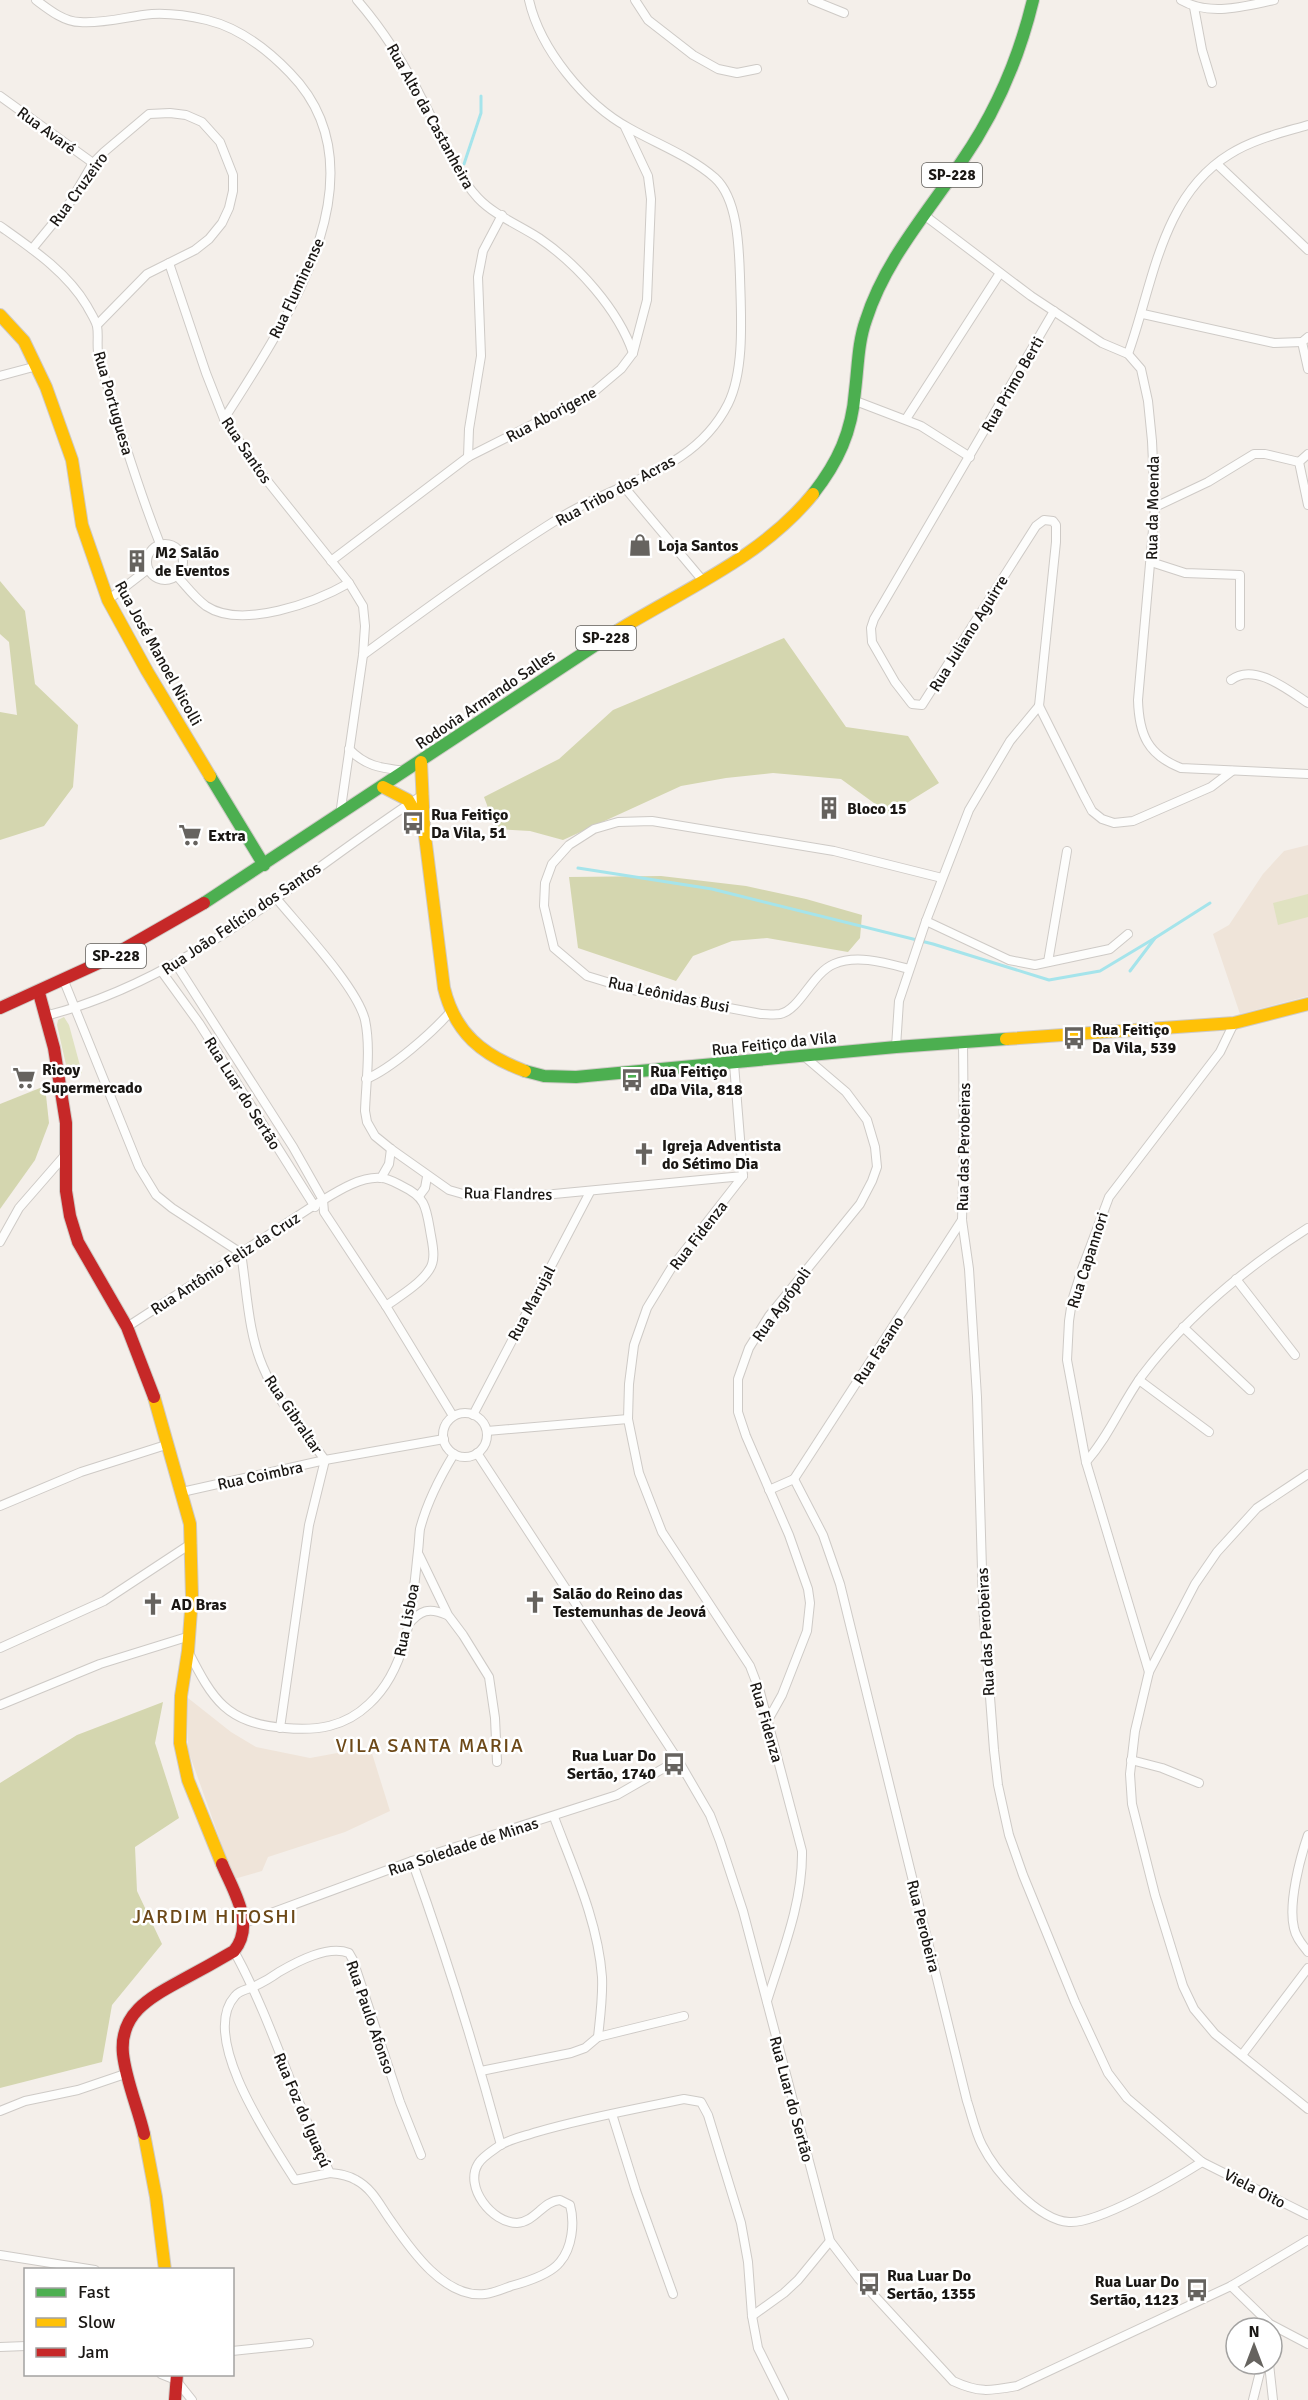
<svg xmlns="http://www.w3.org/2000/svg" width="1308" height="2400" font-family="Signika,sans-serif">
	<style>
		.built { fill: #efe4d9 }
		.green { fill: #e0e2c1 }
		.forest { fill: #d4d6af }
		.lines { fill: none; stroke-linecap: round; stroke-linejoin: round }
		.stream { stroke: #a5e4eb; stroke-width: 3 }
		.street-casing { stroke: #cecac6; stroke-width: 10 }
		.fast-casing { stroke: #cecac6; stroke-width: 14 }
		.slow-casing { stroke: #cecac6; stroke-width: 14 }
		.jam-casing { stroke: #cecac6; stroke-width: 14 }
		.street { stroke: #fdfdfc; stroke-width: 8 }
		.fast { stroke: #4caf50; stroke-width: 12 }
		.slow { stroke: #ffc107; stroke-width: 12 }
		.jam { stroke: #c62828; stroke-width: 12 }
		.labels { text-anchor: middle; stroke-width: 5; stroke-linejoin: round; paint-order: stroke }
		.shield { fill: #fff; stroke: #5f5d5a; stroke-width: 1.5 }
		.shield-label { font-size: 15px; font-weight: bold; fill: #1a1714 }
		.street-label { font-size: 16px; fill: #1a1714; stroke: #fff }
		.poi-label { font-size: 16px; font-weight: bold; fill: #1a1714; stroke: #fff; text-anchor: start }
		.quarter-label { font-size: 20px; letter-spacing: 1.5px; fill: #6d4918; stroke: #fff }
	</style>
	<rect width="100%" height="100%" fill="#f4efea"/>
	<g class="built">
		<polygon points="1308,845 1308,996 1240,1014 1213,934 1229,925 1263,874 1284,851"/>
		<polygon points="188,1698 231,1732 256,1747 310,1758 370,1747 390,1811 345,1832 268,1857 262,1871 234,1879 188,1750"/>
	</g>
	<g class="green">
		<polygon points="1308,894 1308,917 1278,925 1273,903"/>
		<polygon points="64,1017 69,1025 82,1073 69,1078 57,1025 58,1020"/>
	</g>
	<g class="forest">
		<polygon points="0,581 25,611 35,684 78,725 73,787 44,826 0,840 0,712 17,715 9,642 0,634"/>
		<polygon points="784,638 846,727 908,736 939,783 889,814 841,779 773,773 726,778 681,786 563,840 530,831 496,829 484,797 559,759 613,710"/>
		<polygon points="661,876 746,886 806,899 862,915 860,938 848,952 767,938 732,941 693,956 676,981 578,948 569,877"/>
		<polygon points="45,1086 49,1123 35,1160 0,1209 0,1104"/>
		<polygon points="163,1702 155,1743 179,1818 135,1847 137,1891 162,1944 112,2005 102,2062 0,2088 0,1783 77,1735"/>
	</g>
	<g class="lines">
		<g class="stream">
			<polyline points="464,164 481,113 481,96"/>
			<polyline points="578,868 712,889 933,944 1049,980 1100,971 1155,938"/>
			<polyline points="1130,971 1155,938 1210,903"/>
		</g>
		<g class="street-casing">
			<g id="street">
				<path d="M36 0C48 9 64 22 80 22 104 24 129 16 152 14 170 13 190 16 207 20 240 28 267 49 290 73 389 174 283 326 224 419"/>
				<path d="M357 0C383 30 404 63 422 99 440 131 452 170 478 198 494 215 519 225 539 238 577 264 618 309 633 353"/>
				<polyline points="635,0 648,20 693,55 718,69 737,73 757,69"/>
				<polyline points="812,0 844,13"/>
				<path d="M1181 0C1208 16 1244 7 1274 0"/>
				<polyline points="1194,7 1202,50 1212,83"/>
				<polyline points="0,96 93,163"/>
				<polyline points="1217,164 1308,250"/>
				<path d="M924 215 1031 296 1102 343 1128 354 1141 369 1148 401 1152 441 1155 507 1138 700C1139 735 1148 755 1181 768L1308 774"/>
				<path d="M0 226C31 248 67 272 87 306 90 312 95 319 97 326 99 336 96 347 99 358 117 420 136 483 160 544"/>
				<polyline points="32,249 69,204 93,163 104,152 149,114 170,113 186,115 202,122 220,142 233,175 233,191 229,208 222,223 209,239 195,250 147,274 97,325"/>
				<polyline points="169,263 206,373 224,419 261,473 349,583 363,606 365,626 363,655 340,815"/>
				<polyline points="1143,314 1274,343 1302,342"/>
				<polyline points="1308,337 1302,342 1308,369"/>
				<path d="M1128 354C1153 285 1161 196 1230 154 1254 139 1281 133 1308 125"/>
				<polyline points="0,376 37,366"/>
				<polyline points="853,400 921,426 970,457"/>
				<polyline points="906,419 1000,273"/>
				<polyline points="1308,454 1299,462 1308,505"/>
				<polyline points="468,457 469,429 481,356 478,277 483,251 502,215"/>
				<polyline points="625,488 704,582"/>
				<polyline points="1155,507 1208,482 1254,454 1265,454 1299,462"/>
				<circle cx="165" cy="562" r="18"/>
				<polyline points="331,561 468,457 589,396 621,369 633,353 647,300 651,199 648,176 625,127"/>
				<polyline points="1151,562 1185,573 1240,575 1240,626"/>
				<path d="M177 576C186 586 195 598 206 606 242 630 316 602 349 583"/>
				<polyline points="108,600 148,569"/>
				<path d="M363 655C427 608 491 561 558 519 617 481 693 473 728 404 745 370 741 315 740 277 739 248 738 199 715 178 690 156 657 144 629 128 585 104 540 49 529 0"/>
				<path d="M1231 680C1254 662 1288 690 1308 703"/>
				<polyline points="1039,706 1056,542 1056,525 1053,521 1044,520 1036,526 922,705 912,704 895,682 872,642 871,628 874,619 1054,311"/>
				<polyline points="1039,706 1084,796 1092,811 1102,819 1114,823 1133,821 1211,787 1232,771"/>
				<path d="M349 749C366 767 382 768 406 771"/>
				<path d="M276 898C299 926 357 987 365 1020 371 1048 366 1082 365 1111L367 1122 375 1136 391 1149 449 1190 463 1194 533 1196 743 1176 734 1064"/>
				<polyline points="926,921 1009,960 1035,965 1110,949 1128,934"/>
				<polyline points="1048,962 1067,851"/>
				<polyline points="176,964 293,1147 323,1200 324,1212 386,1306 453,1416"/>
				<path d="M909 969C886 963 857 954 834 964 812 973 800 1010 780 1014 774 1015 767 1014 761 1014L633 990 587 976 554 948 544 906 545 883 552 864 569 845 594 829 618 822 652 821 834 851 942 878"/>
				<polyline points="162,972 199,1023 315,1207"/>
				<path d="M64 981 139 1167 156 1195 172 1208 241 1253C247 1291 248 1333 263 1367 277 1401 304 1431 325 1460L309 1525 280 1728"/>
				<path d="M45 1016C190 980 302 873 424 794"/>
				<polyline points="963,1042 964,1150 962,1220 969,1269 977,1397 983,1604 994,1750 998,1785 1009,1835 1023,1875 1075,2002 1108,2073 1127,2098 1202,2162 1308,2215"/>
				<polyline points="896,1047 899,1001 926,921 969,810 1010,741 1039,706"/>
				<path d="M366 1079C391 1069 433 1032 451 1011"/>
				<path d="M743 1176 672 1267 647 1308 634 1345 629 1384 628 1419 639 1473 662 1532 750 1666 760 1692 802 1851C803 1902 782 1953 767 2001"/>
				<polyline points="381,1178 389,1164 391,1149"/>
				<polyline points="419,1196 425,1188 427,1177"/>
				<polyline points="0,1242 19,1208 66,1154"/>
				<polyline points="1236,1279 1295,1355"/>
				<path d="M127 1327 313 1206C332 1195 358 1176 381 1178 388 1178 396 1183 402 1186 425 1197 426 1206 430 1230 432 1243 437 1259 429 1270 420 1284 400 1296 386 1306"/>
				<polyline points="1183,1327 1250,1390"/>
				<polyline points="1139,1380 1209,1432"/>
				<circle cx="465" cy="1435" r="22"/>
				<polyline points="473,1415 590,1192"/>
				<polyline points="487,1431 628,1419"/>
				<path d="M477 1453 678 1760 710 1815 720 1841 743 1911 830 2241 859 2279 953 2381C979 2393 989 2391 1017 2386L1231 2286 1308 2240"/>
				<path d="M1086 1462C1109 1436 1121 1405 1141 1377 1186 1317 1245 1268 1308 1228"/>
				<polyline points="1308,1474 1257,1508 1217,1552 1195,1584 1149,1672 1135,1731 1130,1774 1132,1804 1155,1895 1183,1986 1194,2009 1215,2034 1308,2109"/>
				<polyline points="794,1479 962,1220"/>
				<path d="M769 1490 794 1479 823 1535 840 1584 967 2101C972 2116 975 2131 982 2145 995 2171 1037 2220 1069 2222 1098 2224 1175 2179 1202 2162"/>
				<polyline points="182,1492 325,1460 444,1439"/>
				<polyline points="0,1506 81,1472 169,1444"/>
				<polyline points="419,1555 448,1615 463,1635 489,1677 495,1718 497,1762"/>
				<path d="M408 1625C420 1610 429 1607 447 1615"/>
				<polyline points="0,1648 104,1601 192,1543"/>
				<path d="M188 1651C213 1700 226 1723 285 1728 317 1731 345 1727 369 1704 410 1666 412 1604 418 1551 419 1544 419 1536 420 1529 427 1502 440 1477 454 1454"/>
				<polyline points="1149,1672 1086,1462 1067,1360 1069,1321 1072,1301 1082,1269 1109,1197 1220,1052 1234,1023"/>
				<polyline points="0,1705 100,1664 190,1636"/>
				<polyline points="768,1720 782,1695 807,1631 810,1603 808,1589 789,1535 746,1436 738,1412 738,1379 749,1348 769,1316 860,1204 872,1181 877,1167 875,1147 867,1120 846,1092 805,1057"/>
				<polyline points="1131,1760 1162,1768 1199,1783"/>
				<path d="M554 1817C573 1868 598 1921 602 1977 603 1997 600 2018 598 2037"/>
				<path d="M1308 1835C1300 1858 1288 1904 1294 1928 1296 1938 1302 1944 1308 1952"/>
				<path d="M412 1861C446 1955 475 2049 501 2145"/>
				<polyline points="244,1923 412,1861 617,1795 678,1760"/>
				<path d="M234 1951C273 2022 294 2101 330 2173 339 2174 348 2175 356 2180 373 2189 380 2206 391 2221 411 2250 445 2299 485 2294 494 2293 503 2289 511 2286 526 2282 550 2275 560 2262 572 2248 575 2223 570 2205L560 2200C543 2201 535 2222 517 2223 492 2223 464 2187 478 2164 482 2157 492 2151 499 2146 509 2139 525 2136 537 2132 585 2118 635 2109 684 2099L701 2102 708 2115 741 2223 748 2262 752 2316 758 2348 784 2400"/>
				<polyline points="1242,2055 1308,1968"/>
				<polyline points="481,2071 571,2053 585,2048 598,2037 684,2016"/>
				<polyline points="0,2111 25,2101 78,2090 128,2073"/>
				<polyline points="612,2114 636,2191 673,2294"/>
				<path d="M330 2173 295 2180C272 2143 198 2037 235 1996 241 1989 248 1990 255 1986 264 1982 272 1977 279 1972 298 1961 328 1945 349 1953L353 1960 400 2102 421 2155"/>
				<polyline points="0,2255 95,2270"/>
				<polyline points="1231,2286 1270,2324 1308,2344"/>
				<polyline points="752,2316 784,2293 798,2280 830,2241"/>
				<polyline points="0,2347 26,2346"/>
				<polyline points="232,2351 309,2343"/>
				<polyline points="1269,2364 1273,2400"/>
				<polyline points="161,2374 176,2380 192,2400"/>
				<polyline points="1253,2400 1262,2364"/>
			</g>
		</g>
		<g class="fast-casing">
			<g id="fast">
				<path d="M813 494C838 462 852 432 855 391 858 367 858 342 866 320 885 260 928 212 962 161 996 112 1019 58 1033 0"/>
				<polyline points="210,776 264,865"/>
				<polyline points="204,903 617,631"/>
				<polyline points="525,1071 544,1076 576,1077 896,1047 1006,1039"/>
			</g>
		</g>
		<g class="slow-casing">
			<g id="slow">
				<polyline points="0,315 24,341 46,387 72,460 82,525 108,600 147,671 210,776"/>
				<path d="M617 631C685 589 762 557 813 494"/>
				<path d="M421 762 424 828 444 988C455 1033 482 1055 525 1071"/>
				<polyline points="383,787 408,800 422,824"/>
				<polyline points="1006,1039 1234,1023 1308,1004"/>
				<polyline points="154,1397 190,1524 192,1597 188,1651 181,1696 180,1743 188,1780 222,1864"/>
				<polyline points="144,2134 156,2197 165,2270"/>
			</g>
		</g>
		<g class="jam-casing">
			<g id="jam">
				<polyline points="39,993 54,1048 66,1123 66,1191 70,1216 78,1242 127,1327 154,1397"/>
				<polyline points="0,1008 101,962 204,903"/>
				<path d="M144 2134C138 2108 126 2081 123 2054 119 2013 151 1997 182 1980 199 1971 217 1961 234 1951 256 1924 233 1891 222 1864"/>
				<polyline points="175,2400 177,2374"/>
			</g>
		</g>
		<use href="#street" class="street"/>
		<use href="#fast" class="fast"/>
		<use href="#slow" class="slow"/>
		<use href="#jam" class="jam"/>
	</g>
	<defs>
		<g id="shop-bare" transform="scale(1.8)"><path d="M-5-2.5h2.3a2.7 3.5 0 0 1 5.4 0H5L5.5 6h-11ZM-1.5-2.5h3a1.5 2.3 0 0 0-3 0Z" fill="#66635f" stroke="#fff" stroke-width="2.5" paint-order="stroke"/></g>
		<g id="building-bare" transform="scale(1.8)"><path d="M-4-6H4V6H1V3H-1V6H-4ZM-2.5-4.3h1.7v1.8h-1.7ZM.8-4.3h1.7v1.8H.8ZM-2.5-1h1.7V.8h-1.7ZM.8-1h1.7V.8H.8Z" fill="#66635f" stroke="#fff" stroke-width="2.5" paint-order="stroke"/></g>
		<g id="bus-bare" transform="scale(1.8)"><path d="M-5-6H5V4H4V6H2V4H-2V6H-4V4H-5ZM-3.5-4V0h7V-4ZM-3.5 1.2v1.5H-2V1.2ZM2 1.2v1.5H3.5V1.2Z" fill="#66635f" stroke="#fff" stroke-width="2.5" paint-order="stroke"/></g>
		<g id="supermarket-bare" transform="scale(1.8)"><path d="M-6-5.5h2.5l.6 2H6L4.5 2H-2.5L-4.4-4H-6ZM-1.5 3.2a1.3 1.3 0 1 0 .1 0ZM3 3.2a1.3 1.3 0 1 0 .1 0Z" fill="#66635f" stroke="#fff" stroke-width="2.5" paint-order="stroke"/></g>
		<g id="church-bare" transform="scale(1.8)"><path d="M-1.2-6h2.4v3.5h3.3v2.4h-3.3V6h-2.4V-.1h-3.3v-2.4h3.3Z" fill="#66635f" stroke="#fff" stroke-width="2.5" paint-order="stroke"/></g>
	</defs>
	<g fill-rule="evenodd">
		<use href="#shop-bare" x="640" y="545"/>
		<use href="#building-bare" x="137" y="561"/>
		<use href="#building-bare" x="829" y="808"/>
		<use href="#bus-bare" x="413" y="823"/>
		<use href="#supermarket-bare" x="190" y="835"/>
		<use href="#bus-bare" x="1074" y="1038"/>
		<use href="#supermarket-bare" x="24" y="1078"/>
		<use href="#bus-bare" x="632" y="1080"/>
		<use href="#church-bare" x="644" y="1154"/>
		<use href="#church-bare" x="535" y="1602"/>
		<use href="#church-bare" x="153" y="1604"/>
		<use href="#bus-bare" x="674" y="1764"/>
		<use href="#bus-bare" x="869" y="2284"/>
		<use href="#bus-bare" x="1197" y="2290"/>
	</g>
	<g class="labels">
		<g class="shield">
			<rect x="922" y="163" width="60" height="24" rx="4.5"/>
			<rect x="576" y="626" width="60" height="24" rx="4.5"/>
			<rect x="86" y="944" width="60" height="24" rx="4.5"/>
		</g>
		<g class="shield-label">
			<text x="952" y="180">SP-228</text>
			<text x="606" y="643">SP-228</text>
			<text x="116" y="961">SP-228</text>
		</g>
		<g class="street-label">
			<text transform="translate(431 116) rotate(61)" y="6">Rua Alto da Castanheira</text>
			<text transform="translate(47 130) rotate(36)" y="6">Rua Avaré</text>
			<text transform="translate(78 189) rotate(-54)" y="6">Rua Cruzeiro</text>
			<text transform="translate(296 288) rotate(-65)" y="6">Rua Fluminense</text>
			<text transform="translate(1012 384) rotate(-60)" y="6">Rua Primo Berti</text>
			<text transform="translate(114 403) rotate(74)" y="6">Rua Portuguesa</text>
			<text transform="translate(551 414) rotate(-28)" y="6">Rua Aborigene</text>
			<text transform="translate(247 450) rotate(56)" y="6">Rua Santos</text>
			<text transform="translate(615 490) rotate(-28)" y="6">Rua Tribo dos Acras</text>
			<text transform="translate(1152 508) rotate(-89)" y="6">Rua da Moenda</text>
			<text transform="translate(968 633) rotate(-58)" y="6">Rua Juliano Aguirre</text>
			<text transform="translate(159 653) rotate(61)" y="6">Rua José Manoel Nicolli</text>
			<text transform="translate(485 699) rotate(-34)" y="6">Rodovia Armando Salles</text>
			<text transform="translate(241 918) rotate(-34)" y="6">Rua João Felício dos Santos</text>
			<text transform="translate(669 994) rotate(12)" y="6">Rua Leônidas Busi</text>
			<text transform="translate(774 1043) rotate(-6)" y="6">Rua Feitiço da Vila</text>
			<text transform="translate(243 1093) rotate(58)" y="6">Rua Luar do Sertão</text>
			<text transform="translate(963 1147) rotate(-89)" y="6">Rua das Perobeiras</text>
			<text transform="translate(508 1193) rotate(1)" y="6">Rua Flandres</text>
			<text transform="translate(698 1235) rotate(-52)" y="6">Rua Fidenza</text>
			<text transform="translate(1087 1260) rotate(-72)" y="6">Rua Capannori</text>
			<text transform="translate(225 1263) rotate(-33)" y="6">Rua Antônio Feliz da Cruz</text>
			<text transform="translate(531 1303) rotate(-62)" y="6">Rua Marujal</text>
			<text transform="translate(781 1304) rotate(-54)" y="6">Rua Agrópoli</text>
			<text transform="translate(878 1350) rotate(-57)" y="6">Rua Fasano</text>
			<text transform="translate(294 1414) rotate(56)" y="6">Rua Gibraltar</text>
			<text transform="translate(260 1475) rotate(-12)" y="6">Rua Coimbra</text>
			<text transform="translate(406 1620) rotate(-79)" y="6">Rua Lisboa</text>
			<text transform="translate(985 1632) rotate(-93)" y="6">Rua das Perobeiras</text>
			<text transform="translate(767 1722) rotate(74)" y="6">Rua Fidenza</text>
			<text transform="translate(463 1846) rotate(-18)" y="6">Rua Soledade de Minas</text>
			<text transform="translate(924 1926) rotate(76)" y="6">Rua Perobeira</text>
			<text transform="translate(371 2017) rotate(71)" y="6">Rua Paulo Afonso</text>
			<text transform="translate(792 2099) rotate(75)" y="6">Rua Luar do Sertão</text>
			<text transform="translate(303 2110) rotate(67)" y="6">Rua Foz do Iguaçú</text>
			<text transform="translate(1255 2188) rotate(27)" y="6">Viela Oito</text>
		</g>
		<g class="poi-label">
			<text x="658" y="551">Loja Santos</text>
			<text x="155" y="558">M2 Salão<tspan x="155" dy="18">de Eventos</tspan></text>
			<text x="847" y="814">Bloco 15</text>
			<text x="431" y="820">Rua Feitiço<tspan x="431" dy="18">Da Vila, 51</tspan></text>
			<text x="208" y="841">Extra</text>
			<text x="1092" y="1035">Rua Feitiço<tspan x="1092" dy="18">Da Vila, 539</tspan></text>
			<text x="42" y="1075">Ricoy<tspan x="42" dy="18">Supermercado</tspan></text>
			<text x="650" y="1077">Rua Feitiço<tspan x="650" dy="18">dDa Vila, 818</tspan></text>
			<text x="662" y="1151">Igreja Adventista<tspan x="662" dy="18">do Sétimo Dia</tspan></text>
			<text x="553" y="1599">Salão do Reino das<tspan x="553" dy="18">Testemunhas de Jeová</tspan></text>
			<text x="171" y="1610">AD Bras</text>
			<text x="656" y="1761" text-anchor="end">Rua Luar Do<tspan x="656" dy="18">Sertão, 1740</tspan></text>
			<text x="887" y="2281">Rua Luar Do<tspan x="887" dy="18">Sertão, 1355</tspan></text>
			<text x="1179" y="2287" text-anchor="end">Rua Luar Do<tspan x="1179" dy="18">Sertão, 1123</tspan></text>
		</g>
		<g class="quarter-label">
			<text x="430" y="1752">VILA SANTA MARIA</text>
			<text x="215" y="1923">JARDIM HITOSHI</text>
		</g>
	</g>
	<rect x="24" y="2268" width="210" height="108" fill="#ffffff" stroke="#a3a2a1" stroke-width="1.5"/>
	<rect x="36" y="2288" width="30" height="9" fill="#4caf50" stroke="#a3a2a1" stroke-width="1.5"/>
	<text x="78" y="2298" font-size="18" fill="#1a1714">Fast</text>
	<rect x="36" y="2318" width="30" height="9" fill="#ffc107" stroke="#a3a2a1" stroke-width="1.5"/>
	<text x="78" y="2328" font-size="18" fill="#1a1714">Slow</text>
	<rect x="36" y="2348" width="30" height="9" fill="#c62828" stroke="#a3a2a1" stroke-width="1.5"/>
	<text x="78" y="2358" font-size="18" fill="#1a1714">Jam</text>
	<g transform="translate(1254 2346)"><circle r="28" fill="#ffffff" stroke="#a3a2a1" stroke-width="1.5"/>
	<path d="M0-4.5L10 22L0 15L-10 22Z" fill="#66635f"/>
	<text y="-9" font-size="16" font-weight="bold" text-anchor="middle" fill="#1a1714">N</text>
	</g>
</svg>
